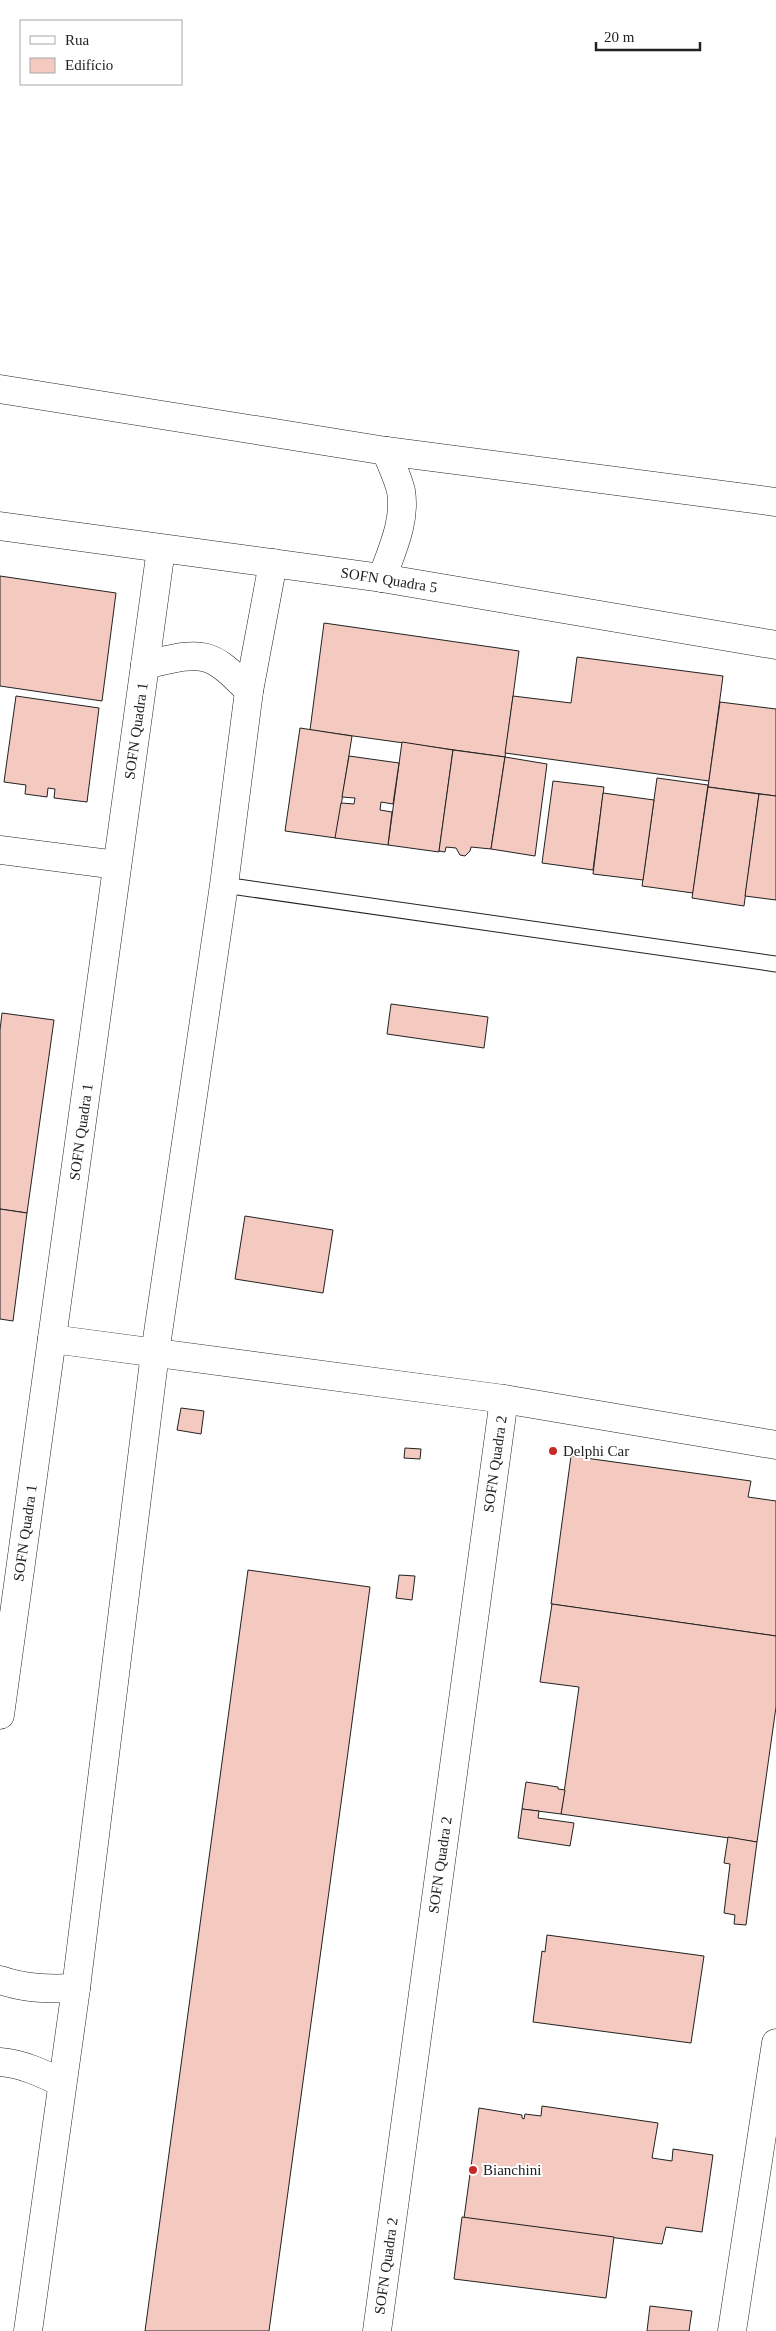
<svg xmlns="http://www.w3.org/2000/svg" width="776" height="2331" font-family="'Times New Roman',serif">
	<style>
		.building { fill: #f3c9c0; stroke: #222 }
		.lines { fill: none; stroke-linecap: round; stroke-linejoin: round }
		.service-casing { stroke: #222; stroke-width: 17 }
		.minor-casing { stroke: #222; stroke-width: 29 }
		.tertiary-casing { stroke: #222; stroke-width: 29 }
		.service { stroke: #fff; stroke-width: 15 }
		.minor { stroke: #fff; stroke-width: 28 }
		.tertiary { stroke: #fff; stroke-width: 28 }
		.poi-dot { fill: #c62828; stroke: #fff; stroke-width: 2 }
		.labels { text-anchor: middle; stroke-width: 4; stroke-linejoin: round; paint-order: stroke }
		.street-label { font-size: 15px; fill: #222; stroke: #fff }
		.poi-label { font-size: 15px; fill: #222; stroke: #fff; text-anchor: start }
	</style>
	<rect width="100%" height="100%" fill="#fff"/>
	<g class="building">
		<polygon points="0,576 116,593 102,701 0,686"/>
		<polygon points="324,623 519,651 505,757 310,730"/>
		<polygon points="577,657 723,676 709,781 505,753 513,696 571,703"/>
		<polygon points="16,696 99,708 87,802 54,798 55,789 48,788 47,797 25,794 26,785 4,782"/>
		<polygon points="720,702 776,709 776,796 708,787"/>
		<polygon points="300,728 352,736 336,838 285,831"/>
		<polygon points="402,742 453,750 439,852 388,845"/>
		<polygon points="453,750 505,757 491,849 471,847 470,851 465,856 460,855 456,848 446,847 445,852 439,851"/>
		<polygon points="349,756 399,763 393,804 381,802 380,810 392,812 388,845 335,838 341,803 354,804 355,798 342,797"/>
		<polygon points="505,757 547,764 535,856 491,849"/>
		<polygon points="657,778 708,785 693,893 642,886"/>
		<polygon points="553,781 604,787 593,870 542,863"/>
		<polygon points="708,787 759,794 744,906 692,898"/>
		<polygon points="603,793 654,800 643,880 593,874"/>
		<polygon points="759,794 776,796 776,900 745,896"/>
		<polygon points="391,1004 488,1017 484,1048 387,1034"/>
		<polygon points="2,1013 54,1020 27,1213 0,1209 0,1030"/>
		<polygon points="0,1209 27,1213 13,1321 0,1319"/>
		<polygon points="245,1216 333,1230 323,1293 235,1279"/>
		<polygon points="181,1408 204,1411 201,1434 177,1430"/>
		<polygon points="405,1448 421,1449 420,1459 404,1458"/>
		<polygon points="571,1456 751,1481 748,1497 776,1501 776,1636 551,1604"/>
		<polygon points="248,1570 370,1587 348,1752 269,2331 145,2331"/>
		<polygon points="399,1575 415,1576 412,1600 396,1598"/>
		<polygon points="552,1604 776,1636 776,1707 757,1842 561,1814 579,1687 540,1682"/>
		<polygon points="526,1782 558,1787 558,1789 565,1790 561,1814 522,1809"/>
		<polygon points="522,1809 539,1811 538,1818 574,1823 570,1846 518,1838"/>
		<polygon points="728,1837 757,1842 746,1925 734,1924 735,1915 724,1913 730,1864 724,1863"/>
		<polygon points="547,1935 704,1956 691,2043 533,2022 542,1951 545,1952"/>
		<polygon points="542,2106 658,2123 652,2158 672,2161 673,2149 713,2155 702,2232 666,2227 662,2244 464,2218 479,2108 522,2115 522,2118 524,2119 525,2114 541,2116"/>
		<polygon points="462,2217 614,2237 606,2298 454,2279"/>
		<polygon points="650,2306 692,2311 689,2331 647,2331"/>
	</g>
	<g class="lines">
		<g class="service-casing">
			<polyline id="service" points="224,885 776,964"/>
		</g>
		<g class="minor-casing">
			<g id="minor">
				<polyline points="52,1339 504,1399 776,1445"/>
				<polyline points="377,2331 504,1399"/>
				<polyline points="732,2331 776,2043"/>
			</g>
		</g>
		<g class="tertiary-casing">
			<g id="tertiary">
				<polyline points="0,389 386,451 776,502"/>
				<polyline points="0,526 382,578 776,645"/>
				<path d="M382 578C392 550 406 521 401 491 398 478 391 464 386 451"/>
				<path d="M145 665C202 652 208 648 249 691"/>
				<polyline points="0,850 117,865"/>
				<polyline points="0,1715 161,549"/>
				<path d="M0 1980C26 1989 49 1989 76 1988"/>
				<path d="M0 2062C23 2064 42 2073 62 2083"/>
				<polyline points="28,2331 76,1988 155,1353 224,885 249,691 273,563"/>
			</g>
		</g>
		<use href="#service" class="service"/>
		<use href="#minor" class="minor"/>
		<use href="#tertiary" class="tertiary"/>
	</g>
	<g class="poi-dot">
		<circle cx="553" cy="1451" r="5"/>
		<circle cx="473" cy="2170" r="5"/>
	</g>
	<g class="labels">
		<g class="street-label">
			<text transform="translate(389 580) rotate(9)" y="5">SOFN Quadra 5</text>
			<text transform="translate(136 731) rotate(-82)" y="5">SOFN Quadra 1</text>
			<text transform="translate(81 1132) rotate(-82)" y="5">SOFN Quadra 1</text>
			<text transform="translate(495 1464) rotate(-82)" y="5">SOFN Quadra 2</text>
			<text transform="translate(25 1533) rotate(-82)" y="5">SOFN Quadra 1</text>
			<text transform="translate(440 1865) rotate(-82)" y="5">SOFN Quadra 2</text>
			<text transform="translate(386 2266) rotate(-82)" y="5">SOFN Quadra 2</text>
		</g>
		<g class="poi-label">
			<text x="563" y="1456">Delphi Car</text>
			<text x="483" y="2175">Bianchini</text>
		</g>
	</g>
	<rect x="20" y="20" width="162" height="65" fill="#ffffff" stroke="#a7a7a7"/>
	<rect x="30" y="36" width="25" height="8" fill="#ffffff" stroke="#a7a7a7"/>
	<text x="65" y="45" font-size="15" fill="#222222">Rua</text>
	<rect x="30" y="58" width="25" height="15" fill="#f3c9c0" stroke="#a7a7a7"/>
	<text x="65" y="70" font-size="15" fill="#222222">Edifício</text>
	<path d="M596 42v8h104v-8" fill="none" stroke="#222222" stroke-width="2.5"/>
	<text x="604" y="42" font-size="15" fill="#222222" stroke="#ffffff" stroke-width="4" paint-order="stroke">20 m</text>
</svg>
